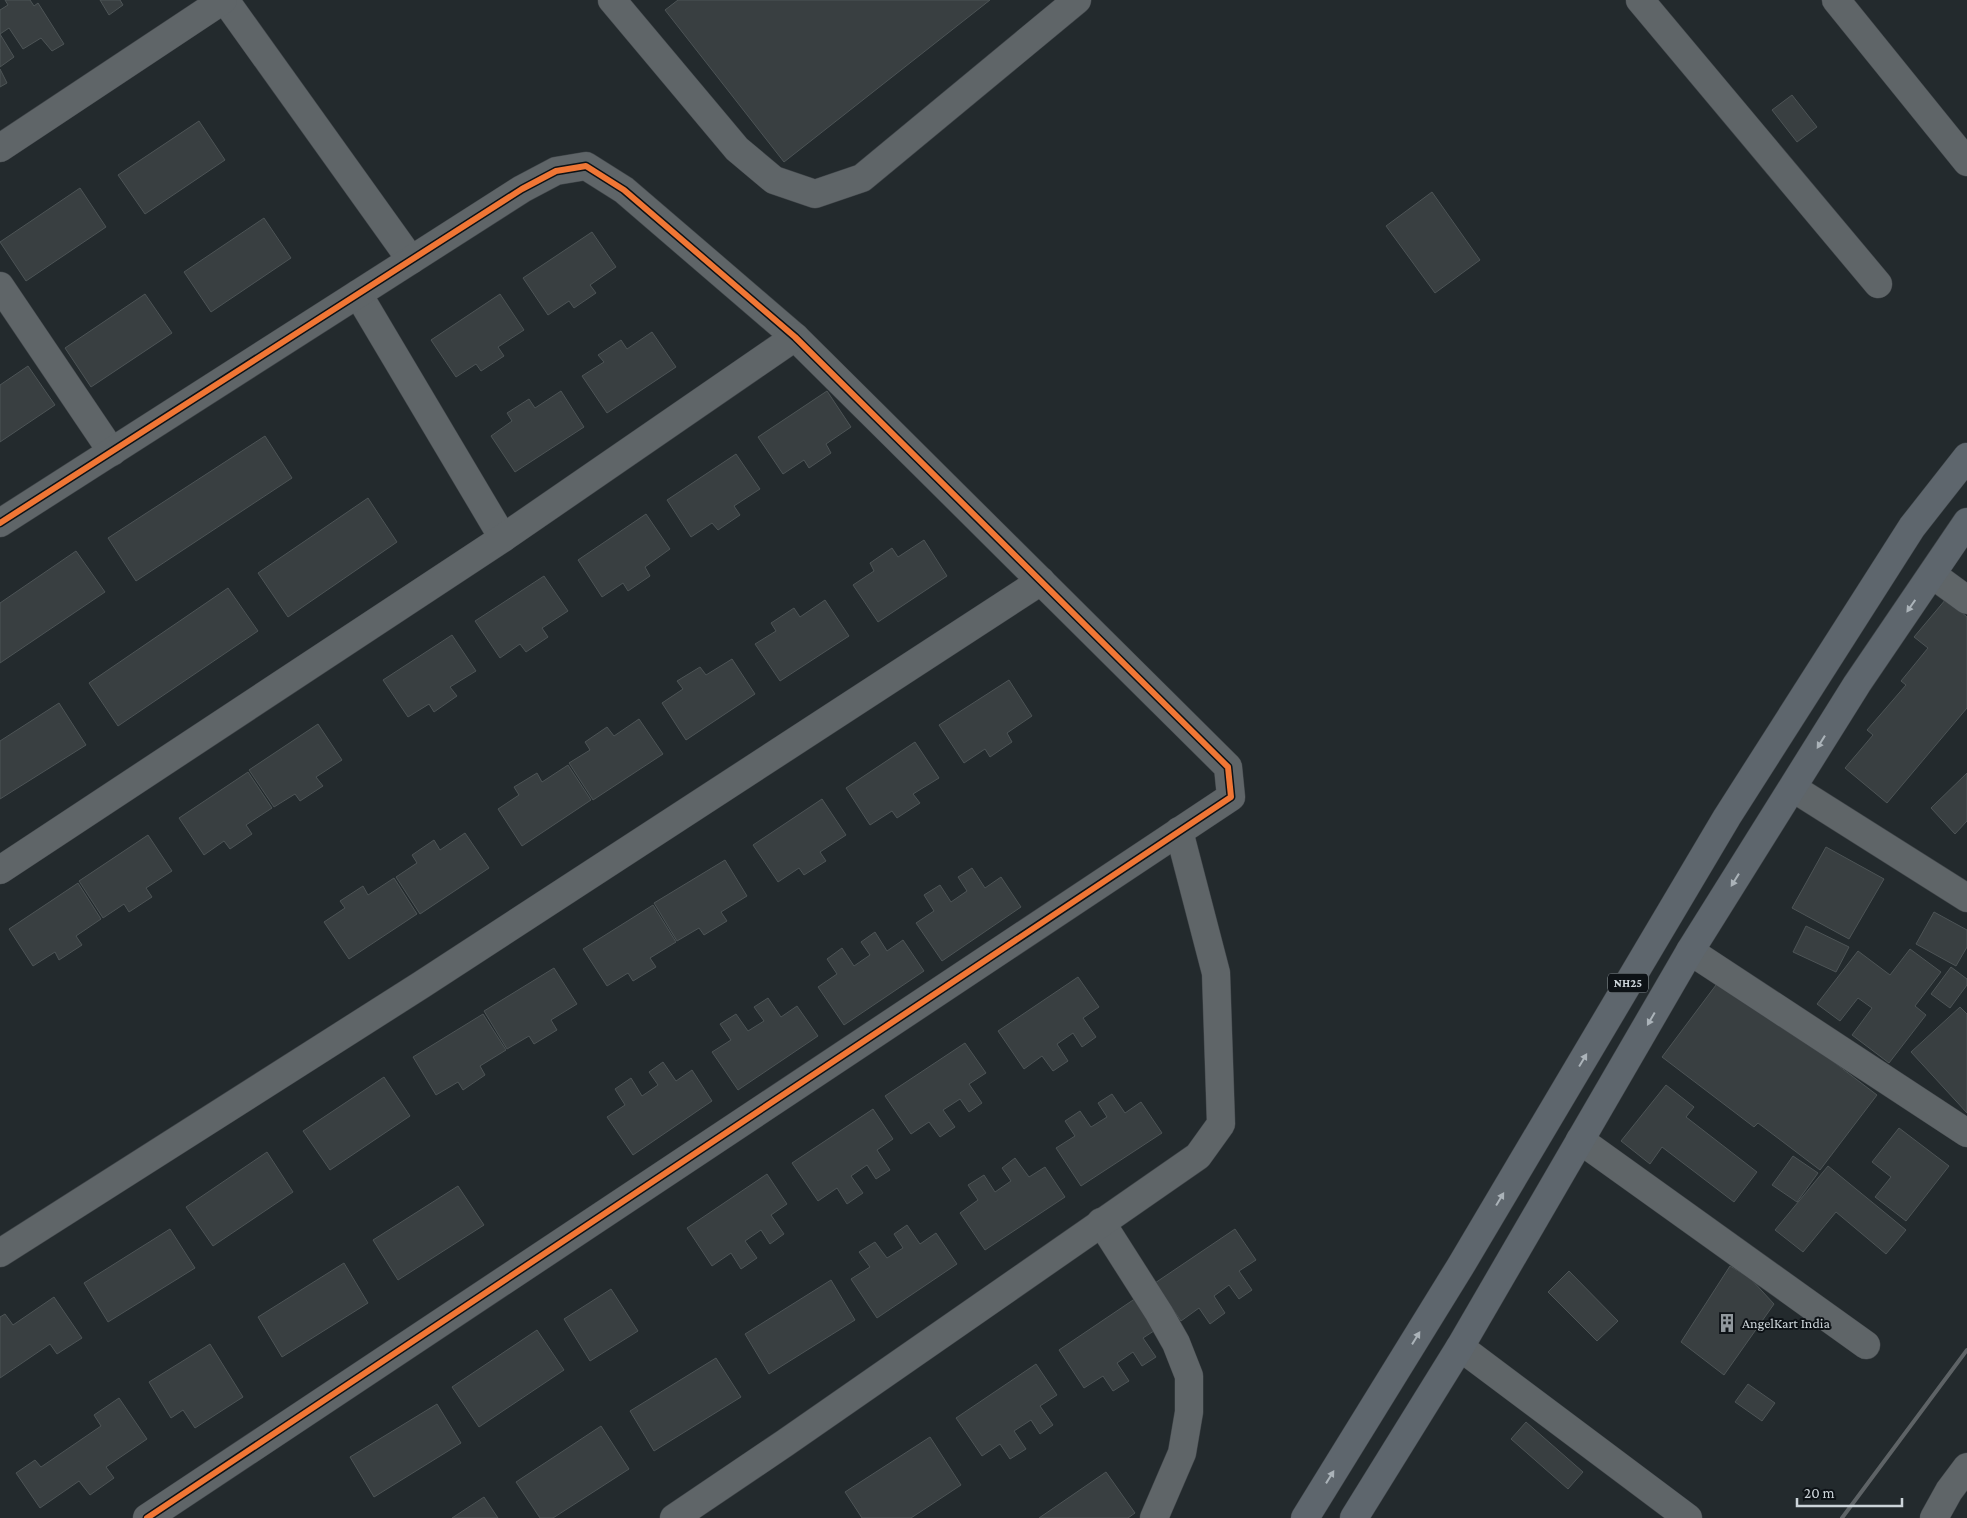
<svg xmlns="http://www.w3.org/2000/svg" width="1967" height="1518" font-family="'Crimson Pro',serif">
	<style>
		.building { fill: #393f41; stroke: #4d5456 }
		.lines { fill: none; stroke-linecap: round; stroke-linejoin: round }
		.minor-casing { stroke: #3f4448; stroke-width: 29 }
		.major-casing { stroke: #3f4448; stroke-width: 29 }
		.minor { stroke: #5f6568; stroke-width: 28 }
		.major { stroke: #5e666d; stroke-width: 28 }
		.rail { stroke: #5e6366; stroke-width: 4 }
		.cycleway-casing { stroke: #0d1216; stroke-width: 9 }
		.cycleway { stroke: #f07635; stroke-width: 6 }
		.oneway { fill: #abb3b9 }
		.labels { text-anchor: middle; stroke-width: 4; stroke-linejoin: round; paint-order: stroke }
		.shield { fill: #0d1216; stroke: #939a9e; stroke-width: 1 }
		.shield-label { font-size: 12px; font-weight: bold; fill: #ccd4d9 }
		.poi-label { font-size: 14px; fill: #ccd4d9; stroke: #0d1216; text-anchor: start }
	</style>
	<rect width="100%" height="100%" fill="#232a2d"/>
	<g class="building">
		<polygon points="5,0 30,0 34,6 38,3 64,44 52,51 41,38 23,49 9,28 0,34 0,10 8,5"/>
		<polygon points="100,0 120,0 123,5 109,15"/>
		<polygon points="678,0 990,0 784,162 665,10"/>
		<polygon points="0,34 14,57 0,67"/>
		<polygon points="0,69 7,83 0,87"/>
		<polygon points="1792,95 1817,127 1797,142 1772,110"/>
		<polygon points="199,121 225,160 145,214 118,175"/>
		<polygon points="80,188 106,227 26,281 0,242"/>
		<polygon points="1432,192 1480,260 1435,293 1386,226"/>
		<polygon points="264,218 291,258 211,312 184,272"/>
		<polygon points="592,232 616,267 590,285 596,293 574,308 569,301 548,315 523,278"/>
		<polygon points="145,294 172,333 91,387 65,348"/>
		<polygon points="500,294 524,330 498,347 504,356 481,371 476,364 456,377 431,340"/>
		<polygon points="652,332 676,367 607,413 582,376 604,362 598,355 621,340 627,349"/>
		<polygon points="28,366 55,405 0,442 0,385"/>
		<polygon points="561,391 584,427 515,472 491,436 512,421 507,413 529,399 535,408"/>
		<polygon points="827,391 851,427 826,444 831,453 809,468 804,460 783,474 758,437"/>
		<polygon points="265,436 292,478 136,581 108,538"/>
		<polygon points="736,454 760,489 734,506 740,515 718,530 712,523 691,537 667,500"/>
		<polygon points="368,498 397,542 288,617 258,573"/>
		<polygon points="646,514 670,549 645,567 650,576 628,591 623,583 602,597 578,560"/>
		<polygon points="924,540 947,576 878,622 853,585 874,571 870,563 892,548 898,557"/>
		<polygon points="76,551 105,592 0,663 0,603"/>
		<polygon points="544,576 568,611 542,628 548,637 526,652 520,644 500,658 475,621"/>
		<polygon points="228,588 258,631 118,726 89,683"/>
		<polygon points="1946,599 1967,617 1967,708 1887,803 1845,768 1873,735 1867,730 1906,685 1901,681 1928,648 1914,637"/>
		<polygon points="825,600 849,636 780,681 755,644 776,631 771,623 794,608 800,617"/>
		<polygon points="452,635 476,671 450,687 457,696 434,712 429,704 408,717 383,680"/>
		<polygon points="732,659 755,694 686,740 662,703 683,689 677,681 700,667 706,675"/>
		<polygon points="1009,680 1032,716 1007,733 1012,742 990,757 985,749 964,763 939,725"/>
		<polygon points="59,703 86,745 0,799 0,741"/>
		<polygon points="639,719 663,754 593,800 569,763 590,750 585,742 607,727 614,736"/>
		<polygon points="318,724 342,760 316,777 323,786 300,801 295,794 274,807 249,770"/>
		<polygon points="915,742 939,778 913,794 920,803 897,818 892,811 870,825 846,788"/>
		<polygon points="568,765 591,800 522,846 498,809 519,795 514,787 537,773 542,782"/>
		<polygon points="248,772 272,808 246,825 252,834 230,849 224,841 204,855 179,818"/>
		<polygon points="1967,773 1967,821 1955,834 1931,808"/>
		<polygon points="822,799 846,835 820,852 826,861 804,875 799,868 778,882 753,845"/>
		<polygon points="465,833 489,868 420,914 396,877 417,863 412,855 434,840 440,850"/>
		<polygon points="148,835 172,871 146,888 152,897 129,912 124,904 103,918 79,881"/>
		<polygon points="1826,847 1884,879 1849,939 1792,908"/>
		<polygon points="725,860 747,896 721,912 727,921 704,935 699,928 677,941 654,903"/>
		<polygon points="972,868 985,888 1001,877 1021,907 942,961 916,923 934,911 924,895 940,885 951,902 967,891 958,877"/>
		<polygon points="394,878 417,914 349,959 324,922 345,908 340,901 363,886 368,895"/>
		<polygon points="78,883 101,919 76,936 82,945 59,960 55,952 33,966 9,929"/>
		<polygon points="653,905 676,942 650,958 656,967 633,981 628,973 607,986 583,949"/>
		<polygon points="1934,912 1967,930 1967,947 1956,966 1916,944"/>
		<polygon points="1806,926 1849,947 1836,972 1793,952"/>
		<polygon points="875,932 887,951 903,940 924,971 844,1025 818,987 837,974 827,959 842,948 854,966 870,955 861,942"/>
		<polygon points="1910,949 1941,972 1915,1006 1926,1015 1889,1063 1852,1035 1872,1008 1858,998 1840,1021 1817,1004 1858,951 1890,975"/>
		<polygon points="1951,967 1967,979 1967,985 1950,1008 1931,994"/>
		<polygon points="554,968 577,1004 551,1020 557,1030 534,1044 529,1036 507,1049 484,1011"/>
		<polygon points="1078,977 1099,1007 1083,1018 1096,1037 1082,1047 1073,1033 1057,1044 1068,1061 1053,1071 1042,1056 1024,1069 998,1031"/>
		<polygon points="1722,977 1877,1095 1820,1170 1758,1123 1754,1127 1662,1057"/>
		<polygon points="768,998 781,1017 797,1006 818,1036 738,1090 712,1052 731,1040 720,1024 736,1014 748,1031 764,1021 754,1007"/>
		<polygon points="1960,1007 1967,1014 1967,1113 1911,1052"/>
		<polygon points="483,1014 506,1050 480,1066 485,1075 463,1090 458,1082 436,1095 413,1057"/>
		<polygon points="965,1043 986,1073 969,1084 982,1103 969,1112 960,1099 943,1110 955,1127 940,1137 929,1122 911,1134 885,1096"/>
		<polygon points="663,1062 676,1081 692,1070 712,1101 633,1155 607,1117 625,1105 615,1089 631,1078 642,1096 658,1085 649,1072"/>
		<polygon points="384,1077 410,1116 330,1170 303,1131"/>
		<polygon points="1666,1085 1694,1107 1686,1117 1757,1172 1734,1202 1662,1147 1650,1164 1621,1141"/>
		<polygon points="1112,1094 1125,1113 1141,1102 1162,1133 1081,1186 1056,1148 1075,1136 1065,1121 1080,1111 1091,1127 1107,1117 1098,1103"/>
		<polygon points="873,1109 893,1139 877,1150 890,1170 876,1179 867,1165 851,1176 863,1193 847,1204 837,1188 818,1201 792,1163"/>
		<polygon points="1899,1128 1949,1166 1906,1221 1875,1197 1891,1177 1872,1162"/>
		<polygon points="267,1152 293,1192 213,1246 186,1207"/>
		<polygon points="1793,1156 1818,1173 1797,1202 1772,1185"/>
		<polygon points="1015,1158 1029,1177 1045,1167 1065,1197 985,1250 960,1213 978,1200 968,1185 984,1175 995,1192 1011,1181 1002,1168"/>
		<polygon points="1828,1166 1906,1230 1886,1254 1836,1212 1803,1252 1775,1230"/>
		<polygon points="767,1174 787,1204 771,1215 784,1234 770,1244 761,1230 745,1241 757,1258 741,1269 731,1253 712,1266 687,1228"/>
		<polygon points="458,1186 484,1225 398,1280 373,1240"/>
		<polygon points="907,1225 920,1244 936,1233 957,1264 877,1318 851,1279 870,1267 859,1252 875,1242 887,1258 903,1248 894,1234"/>
		<polygon points="170,1229 195,1268 108,1322 84,1283"/>
		<polygon points="1235,1229 1256,1260 1239,1271 1252,1290 1239,1299 1229,1285 1214,1296 1225,1313 1210,1324 1199,1308 1181,1321 1155,1283"/>
		<polygon points="344,1263 368,1303 282,1357 258,1317"/>
		<polygon points="1730,1266 1750,1278 1774,1304 1724,1375 1681,1342"/>
		<polygon points="1569,1271 1618,1321 1597,1341 1548,1292"/>
		<polygon points="831,1280 855,1320 769,1374 745,1334"/>
		<polygon points="611,1289 638,1331 590,1361 564,1319"/>
		<polygon points="1139,1296 1160,1327 1143,1338 1156,1357 1142,1366 1133,1352 1117,1363 1129,1381 1113,1391 1103,1376 1084,1388 1059,1350"/>
		<polygon points="54,1297 82,1338 57,1354 50,1344 0,1378 0,1317 5,1314 13,1325"/>
		<polygon points="537,1330 564,1370 479,1427 452,1387"/>
		<polygon points="210,1344 243,1397 195,1428 183,1410 171,1418 149,1382"/>
		<polygon points="716,1358 741,1397 654,1451 630,1411"/>
		<polygon points="1036,1364 1057,1395 1040,1406 1053,1425 1040,1434 1031,1420 1014,1431 1026,1449 1010,1459 1000,1444 982,1456 956,1418"/>
		<polygon points="1748,1384 1775,1403 1762,1421 1735,1402"/>
		<polygon points="119,1398 147,1439 106,1467 114,1478 90,1495 79,1481 40,1508 16,1473 35,1460 41,1467 101,1426 94,1415"/>
		<polygon points="437,1404 461,1443 374,1497 350,1457"/>
		<polygon points="1526,1422 1583,1472 1568,1489 1511,1439"/>
		<polygon points="601,1426 629,1469 553,1518 540,1518 516,1482"/>
		<polygon points="930,1437 961,1485 911,1518 862,1518 845,1492"/>
		<polygon points="1106,1472 1135,1513 1128,1518 1039,1518"/>
		<polygon points="484,1497 498,1518 452,1518"/>
	</g>
	<g class="lines">
		<g class="minor-casing">
			<g id="minor">
				<polyline points="225,0 411,260"/>
				<polyline points="612,0 737,149 774,180 815,194 862,178 1077,0"/>
				<polyline points="1640,0 1878,284"/>
				<polyline points="1836,0 1967,162"/>
				<polyline points="0,148 223,0"/>
				<polyline points="0,286 112,452"/>
				<polyline points="358,294 503,538"/>
				<polyline points="0,523 522,189 556,171 586,166 624,190 795,337 1228,767 1231,797 147,1518"/>
				<polyline points="1933,575 1967,600"/>
				<polyline points="1793,788 1967,898"/>
				<polyline points="0,870 503,538 795,337"/>
				<polyline points="1690,951 1967,1133"/>
				<polyline points="1580,1140 1866,1345"/>
				<polyline points="1101,1222 1159,1313 1176,1343 1189,1376 1189,1412 1182,1453 1154,1518"/>
				<polyline points="0,1253 421,985 1041,581"/>
				<polyline points="1460,1347 1688,1518"/>
				<polyline points="674,1518 785,1443 1198,1156 1221,1124 1216,973 1179,831"/>
				<polyline points="1934,1518 1949,1491 1967,1467"/>
			</g>
		</g>
		<g class="major-casing">
			<g id="major">
				<polyline points="1305,1518 1460,1267 1727,817 1912,527 1967,457"/>
				<polyline points="1354,1518 1460,1347 1690,951 1857,684 1967,522"/>
			</g>
		</g>
		<use href="#minor" class="minor"/>
		<use href="#major" class="major"/>
		<polyline class="rail" points="1842,1518 1967,1350"/>
		<g class="cycleway-casing">
			<polyline id="cycleway" points="0,523 522,189 556,171 586,166 624,190 795,337 1228,767 1231,797 147,1518"/>
		</g>
		<use href="#cycleway" class="cycleway"/>
	</g>
	<defs><path id="oneway-solid" d="M-6-.8H1V-3.2L6.5 0L1 3.2V.8H-6Z" transform="scale(1.25)"/></defs>
	<g class="oneway">
		<use href="#oneway-solid" transform="translate(1911 606) rotate(125)"/>
		<use href="#oneway-solid" transform="translate(1821 742) rotate(122)"/>
		<use href="#oneway-solid" transform="translate(1735 880) rotate(122)"/>
		<use href="#oneway-solid" transform="translate(1651 1019) rotate(120)"/>
		<use href="#oneway-solid" transform="translate(1583 1060) rotate(-59)"/>
		<use href="#oneway-solid" transform="translate(1500 1199) rotate(-59)"/>
		<use href="#oneway-solid" transform="translate(1416 1338) rotate(-58)"/>
		<use href="#oneway-solid" transform="translate(1330 1477) rotate(-58)"/>
	</g>
	<defs>
		<g id="building-bare" transform="scale(1.5)"><path d="M-4-6H4V6H1V3H-1V6H-4ZM-2.5-4.3h1.7v1.8h-1.7ZM.8-4.3h1.7v1.8H.8ZM-2.5-1h1.7V.8h-1.7ZM.8-1h1.7V.8H.8Z" fill="#91989d" stroke="#0d1216" stroke-width="2.5" paint-order="stroke"/></g>
	</defs>
	<g fill-rule="evenodd">
		<use href="#building-bare" x="1727" y="1323"/>
	</g>
	<g class="labels">
		<rect class="shield" x="1608" y="973.5" width="40" height="19" rx="4"/>
		<g class="shield-label">
			<text x="1628" y="987">NH25</text>
		</g>
		<g class="poi-label">
			<text x="1742" y="1328">AngelKart India</text>
		</g>
	</g>
	<path d="M1797 1498v8h105v-8" fill="none" stroke="#ccd4d9" stroke-width="2.5"/>
	<text x="1804" y="1498" font-size="15" fill="#ccd4d9" stroke="#0d1216" stroke-width="4" paint-order="stroke">20 m</text>
</svg>
